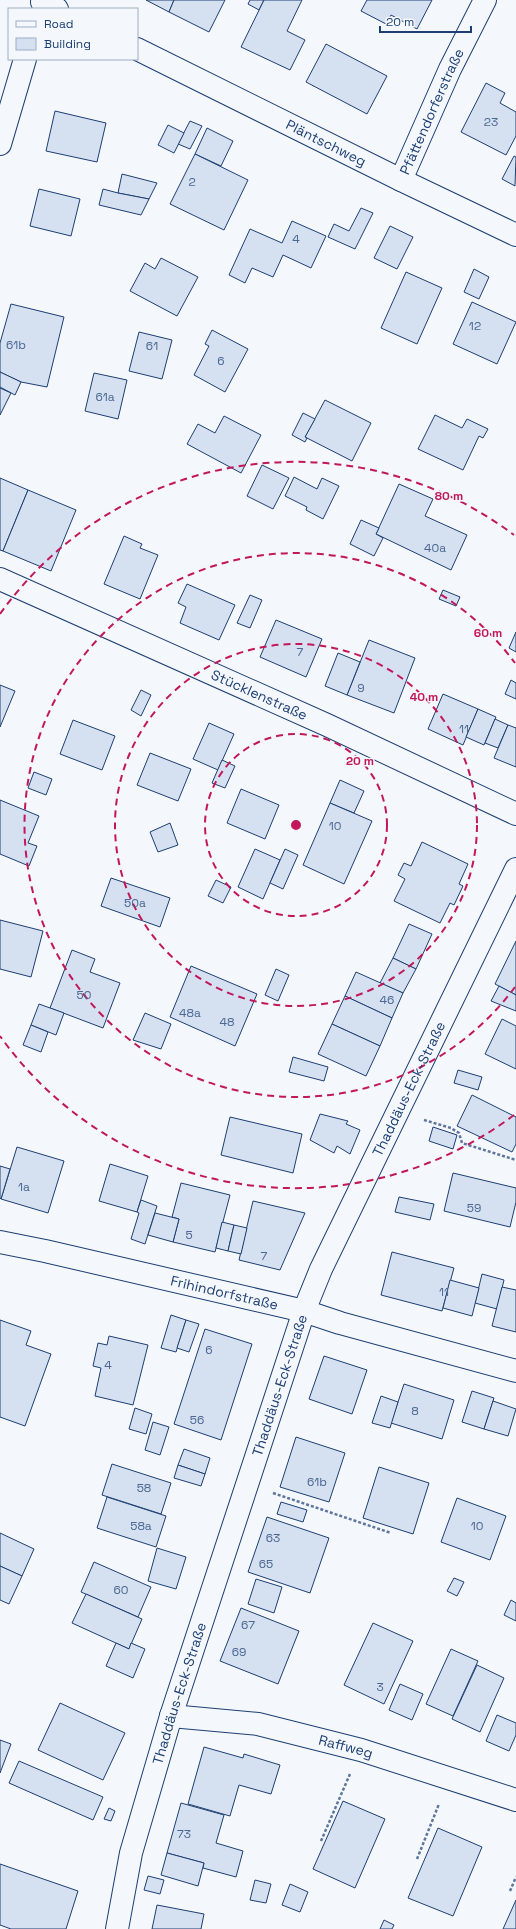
<svg xmlns="http://www.w3.org/2000/svg" width="516" height="1929" font-family="'Space Grotesk',sans-serif">
	<style>
		.building { fill: #d5e0f0; stroke: #1d3f73 }
		.lines { fill: none; stroke-linecap: round; stroke-linejoin: round }
		.minor-casing { stroke: #1d3f73; stroke-width: 24 }
		.path { stroke: #5e769c; stroke-width: 2.5; stroke-dasharray: 3 2; stroke-linecap: butt }
		.minor { stroke: #f4f7fb; stroke-width: 22 }
		.ring { fill: none; stroke: #c2185b; stroke-width: 2; stroke-dasharray: 7 5 }
		.labels { text-anchor: middle; stroke-width: 3; stroke-linejoin: round; paint-order: stroke }
		.number-label { font-size: 12px; fill: #4b6792 }
		.street-label { font-size: 14px; fill: #1d3f73; stroke: #f4f7fb }
		.centre { fill: #c2185b; stroke: #f4f7fb; stroke-width: 2 }
		.ring-label { font-size: 12px; text-anchor: middle; font-weight: bold; fill: #c2185b; stroke: #f4f7fb; stroke-width: 3; stroke-linejoin: round; paint-order: stroke }
	</style>
	<rect width="100%" height="100%" fill="#f4f7fb"/>
	<g class="building">
		<polygon points="146,0 174,0 169,12"/>
		<polygon points="174,0 225,0 209,32 169,12"/>
		<polygon points="250,0 264,0 259,10 248,4"/>
		<polygon points="264,0 302,0 287,31 305,40 290,70 241,47"/>
		<polygon points="367,0 432,0 417,29 391,15 386,24 361,11"/>
		<polygon points="326,44 387,76 367,114 306,82"/>
		<polygon points="486,83 505,93 500,103 516,112 516,136 506,155 461,132"/>
		<polygon points="55,111 106,123 97,162 46,151"/>
		<polygon points="190,121 202,126 190,149 178,144"/>
		<polygon points="168,125 184,133 174,153 158,145"/>
		<polygon points="207,128 233,141 221,166 195,154"/>
		<polygon points="195,154 248,180 224,230 170,204"/>
		<polygon points="514,156 516,157 515,186 502,179"/>
		<polygon points="122,174 157,183 149,199 118,193"/>
		<polygon points="39,189 80,199 71,236 30,226"/>
		<polygon points="103,189 118,193 149,199 141,215 99,205"/>
		<polygon points="361,208 373,213 355,249 328,237 334,224 349,231"/>
		<polygon points="292,221 326,236 311,268 283,255 273,277 252,268 245,283 229,275 250,229 282,243"/>
		<polygon points="390,226 413,237 397,269 374,258"/>
		<polygon points="161,258 198,277 177,316 130,291 145,263 155,269"/>
		<polygon points="474,269 489,277 479,299 464,292"/>
		<polygon points="406,272 442,288 417,344 381,328"/>
		<polygon points="472,302 516,322 497,364 453,344"/>
		<polygon points="11,304 64,317 47,387 21,382 0,372 0,343"/>
		<polygon points="212,330 248,349 225,392 194,375 209,346 205,344"/>
		<polygon points="139,332 172,340 162,379 129,371"/>
		<polygon points="0,372 21,382 15,395 0,387"/>
		<polygon points="94,373 127,380 118,419 85,411"/>
		<polygon points="0,388 11,393 0,415"/>
		<polygon points="325,400 371,423 352,461 305,437"/>
		<polygon points="303,413 315,419 305,437 307,438 305,442 292,435"/>
		<polygon points="435,415 462,428 467,419 488,429 483,438 479,436 463,470 418,449"/>
		<polygon points="224,416 261,435 241,473 187,444 198,424 215,433"/>
		<polygon points="262,465 289,478 273,509 247,496"/>
		<polygon points="294,477 317,489 322,478 339,486 323,519 306,510 307,507 285,496"/>
		<polygon points="0,478 28,490 3,551 0,550"/>
		<polygon points="399,484 433,499 425,516 467,535 451,570 376,534"/>
		<polygon points="28,490 76,510 51,571 3,551"/>
		<polygon points="361,520 379,528 376,534 383,538 374,556 350,544"/>
		<polygon points="124,536 142,544 140,548 158,555 140,599 104,584"/>
		<polygon points="187,584 235,605 219,640 180,623 186,607 178,603"/>
		<polygon points="443,590 460,597 456,606 439,599"/>
		<polygon points="250,595 262,600 250,628 237,623"/>
		<polygon points="276,620 322,639 306,677 260,657"/>
		<polygon points="516,632 516,652 509,648"/>
		<polygon points="369,640 415,658 394,713 347,695"/>
		<polygon points="338,653 360,662 347,695 325,686"/>
		<polygon points="511,680 516,683 516,699 505,694"/>
		<polygon points="0,685 15,691 0,727"/>
		<polygon points="141,690 151,695 141,716 131,710"/>
		<polygon points="443,694 478,709 463,745 428,729"/>
		<polygon points="478,709 496,717 484,745 466,737"/>
		<polygon points="495,719 508,725 498,748 485,743"/>
		<polygon points="73,720 115,736 102,770 60,754"/>
		<polygon points="209,723 234,734 218,770 193,759"/>
		<polygon points="508,725 516,728 516,767 494,758"/>
		<polygon points="150,753 191,769 178,801 137,785"/>
		<polygon points="222,760 235,766 225,788 212,783"/>
		<polygon points="34,772 52,779 46,795 28,788"/>
		<polygon points="340,780 364,791 354,813 330,803"/>
		<polygon points="241,789 279,805 265,839 227,823"/>
		<polygon points="0,800 39,816 28,843 37,846 29,866 0,854"/>
		<polygon points="330,803 372,821 344,884 303,865"/>
		<polygon points="170,823 178,845 158,852 150,832"/>
		<polygon points="422,842 468,864 459,884 463,886 454,905 450,903 440,923 394,901 405,879 398,875 404,863 411,866"/>
		<polygon points="255,849 280,860 263,899 238,887"/>
		<polygon points="285,849 298,855 283,889 270,883"/>
		<polygon points="111,878 170,898 160,927 101,906"/>
		<polygon points="216,880 231,887 223,903 208,896"/>
		<polygon points="0,920 43,931 31,977 0,969"/>
		<polygon points="409,924 432,934 416,969 393,958"/>
		<polygon points="516,941 516,995 495,984"/>
		<polygon points="72,950 95,959 90,972 120,983 103,1028 50,1008"/>
		<polygon points="393,958 416,969 403,993 380,983"/>
		<polygon points="191,966 257,994 235,1046 170,1017"/>
		<polygon points="276,969 289,975 278,1001 265,995"/>
		<polygon points="356,972 403,993 392,1018 345,996"/>
		<polygon points="499,986 516,995 516,1011 491,1001"/>
		<polygon points="345,996 392,1018 380,1046 332,1024"/>
		<polygon points="39,1004 64,1013 56,1035 31,1025"/>
		<polygon points="145,1013 171,1024 161,1049 133,1040"/>
		<polygon points="502,1019 516,1026 516,1069 485,1054"/>
		<polygon points="332,1024 380,1046 366,1076 318,1054"/>
		<polygon points="31,1025 48,1032 41,1052 23,1045"/>
		<polygon points="293,1057 328,1067 324,1081 289,1072"/>
		<polygon points="458,1070 482,1077 478,1090 454,1083"/>
		<polygon points="472,1095 516,1117 516,1144 512,1152 457,1126"/>
		<polygon points="320,1114 348,1121 346,1124 360,1130 350,1154 337,1146 334,1153 310,1140"/>
		<polygon points="230,1117 302,1134 293,1173 221,1155"/>
		<polygon points="433,1127 457,1135 453,1149 429,1141"/>
		<polygon points="17,1147 64,1161 48,1213 1,1199"/>
		<polygon points="110,1164 148,1176 137,1212 99,1201"/>
		<polygon points="0,1166 10,1169 1,1199 0,1198"/>
		<polygon points="453,1173 516,1188 516,1202 510,1227 444,1211"/>
		<polygon points="181,1183 230,1195 215,1252 173,1242 179,1219 172,1217"/>
		<polygon points="399,1197 434,1204 430,1220 395,1212"/>
		<polygon points="141,1200 157,1206 145,1244 131,1239 139,1213 137,1212"/>
		<polygon points="253,1201 305,1213 280,1270 239,1260"/>
		<polygon points="155,1213 179,1219 173,1242 148,1235"/>
		<polygon points="222,1222 234,1225 228,1251 216,1248"/>
		<polygon points="234,1225 247,1228 241,1254 228,1251"/>
		<polygon points="392,1252 454,1268 442,1311 381,1295"/>
		<polygon points="482,1274 504,1280 497,1309 475,1303"/>
		<polygon points="450,1280 479,1288 472,1316 443,1308"/>
		<polygon points="502,1287 516,1290 516,1332 492,1326"/>
		<polygon points="171,1315 186,1320 176,1352 161,1348"/>
		<polygon points="0,1320 31,1331 26,1345 51,1354 25,1426 0,1417"/>
		<polygon points="186,1320 199,1324 189,1352 177,1348"/>
		<polygon points="205,1329 252,1344 221,1440 174,1424"/>
		<polygon points="109,1336 148,1345 133,1405 95,1396 101,1368 93,1366 98,1343 107,1345"/>
		<polygon points="324,1356 367,1370 352,1414 309,1399"/>
		<polygon points="404,1384 454,1400 442,1439 391,1423"/>
		<polygon points="472,1391 494,1398 484,1429 462,1422"/>
		<polygon points="381,1396 398,1402 390,1428 372,1423"/>
		<polygon points="493,1401 516,1409 508,1436 484,1429"/>
		<polygon points="135,1408 152,1414 146,1434 129,1429"/>
		<polygon points="153,1422 169,1427 160,1455 145,1450"/>
		<polygon points="296,1437 345,1453 329,1502 280,1487"/>
		<polygon points="184,1449 210,1458 205,1474 178,1465"/>
		<polygon points="112,1464 171,1483 161,1514 102,1495"/>
		<polygon points="178,1465 205,1474 201,1486 174,1478"/>
		<polygon points="379,1467 429,1483 413,1534 363,1518"/>
		<polygon points="107,1497 166,1516 156,1547 97,1528"/>
		<polygon points="457,1498 506,1516 490,1560 441,1542"/>
		<polygon points="281,1502 307,1510 303,1522 277,1514"/>
		<polygon points="267,1517 329,1538 310,1593 248,1572"/>
		<polygon points="0,1533 34,1549 22,1576 0,1566"/>
		<polygon points="157,1548 186,1557 176,1589 148,1581"/>
		<polygon points="94,1562 151,1587 138,1617 81,1592"/>
		<polygon points="0,1566 22,1576 9,1604 0,1600"/>
		<polygon points="454,1578 464,1582 457,1596 447,1591"/>
		<polygon points="256,1579 282,1587 274,1613 248,1604"/>
		<polygon points="86,1594 142,1619 129,1649 72,1623"/>
		<polygon points="511,1600 516,1603 516,1621 504,1615"/>
		<polygon points="241,1608 299,1631 278,1684 220,1661"/>
		<polygon points="373,1623 413,1641 384,1704 344,1685"/>
		<polygon points="116,1643 129,1649 131,1643 145,1649 133,1678 106,1666"/>
		<polygon points="451,1649 478,1661 453,1716 426,1704"/>
		<polygon points="477,1665 504,1678 480,1732 452,1719"/>
		<polygon points="400,1684 423,1694 412,1720 389,1710"/>
		<polygon points="60,1703 125,1733 103,1780 38,1750"/>
		<polygon points="497,1715 516,1723 516,1735 509,1751 486,1741"/>
		<polygon points="0,1740 11,1744 0,1773"/>
		<polygon points="204,1747 243,1758 244,1754 280,1765 271,1794 239,1785 230,1816 188,1804"/>
		<polygon points="19,1761 103,1797 93,1820 9,1783"/>
		<polygon points="343,1801 385,1819 355,1888 313,1869"/>
		<polygon points="181,1803 224,1815 216,1843 243,1851 236,1877 203,1868 204,1863 167,1853"/>
		<polygon points="109,1808 115,1811 111,1821 104,1819"/>
		<polygon points="438,1828 482,1847 453,1916 408,1898"/>
		<polygon points="167,1853 204,1863 198,1886 161,1875"/>
		<polygon points="0,1864 78,1891 66,1929 11,1929 0,1925"/>
		<polygon points="148,1876 164,1880 160,1894 144,1890"/>
		<polygon points="255,1880 271,1884 266,1903 250,1900"/>
		<polygon points="290,1884 308,1892 300,1912 282,1905"/>
		<polygon points="516,1900 516,1929 503,1929"/>
		<polygon points="157,1905 204,1914 201,1929 152,1929"/>
		<polygon points="384,1920 394,1925 392,1929 380,1929"/>
	</g>
	<g class="lines">
		<g class="minor-casing">
			<g id="minor">
				<polyline points="42,2 57,9"/>
				<path id="s1" d="M137 49 401 180 516 235"/>
				<polyline points="0,144 25,59"/>
				<path id="s2" d="M401 180 450 69 485 0"/>
				<path id="s3" d="M0 579 327 725 516 814"/>
				<path id="s4" d="M0 1242 45 1251 304 1311 340 1323 516 1371"/>
				<path id="s5" d="M171 1716 258 1724 361 1750 516 1800"/>
				<path id="s6" d="M117 1929 131 1853 171 1716 304 1311 321 1269 516 869"/>
			</g>
		</g>
		<g class="path">
			<polyline points="424,1120 451,1128 459,1133 462,1143 516,1160"/>
			<polyline points="273,1493 391,1533"/>
			<polyline points="321,1841 350,1774"/>
			<polyline points="417,1859 439,1804"/>
			<polyline points="510,1891 516,1877"/>
		</g>
		<use href="#minor" class="minor"/>
	</g>
	<g class="ring">
		<circle cx="296" cy="825" r="91"/>
		<circle cx="296" cy="825" r="181"/>
		<path d="M515 987A272 272 0 1 1 515 663"/>
		<path d="M514 1115A363 363 0 0 1 0 1036M0 614A363 363 0 0 1 514 535"/>
	</g>
	<g class="labels">
		<g class="number-label">
			<text x="491" y="126">23</text>
			<text x="192" y="186">2</text>
			<text x="296" y="243">4</text>
			<text x="475" y="330">12</text>
			<text x="16" y="349">61b</text>
			<text x="152" y="350">61</text>
			<text x="221" y="365">6</text>
			<text x="105" y="401">61a</text>
			<text x="435" y="552">40a</text>
			<text x="300" y="656">7</text>
			<text x="361" y="692">9</text>
			<text x="464" y="733">11</text>
			<text x="335" y="830">10</text>
			<text x="135" y="907">50a</text>
			<text x="84" y="999">50</text>
			<text x="387" y="1004">46</text>
			<text x="190" y="1017">48a</text>
			<text x="227" y="1026">48</text>
			<text x="24" y="1191">1a</text>
			<text x="474" y="1212">59</text>
			<text x="189" y="1239">5</text>
			<text x="264" y="1260">7</text>
			<text x="444" y="1296">11</text>
			<text x="209" y="1354">6</text>
			<text x="108" y="1369">4</text>
			<text x="415" y="1415">8</text>
			<text x="197" y="1424">56</text>
			<text x="317" y="1486">61b</text>
			<text x="144" y="1492">58</text>
			<text x="141" y="1530">58a</text>
			<text x="477" y="1530">10</text>
			<text x="273" y="1542">63</text>
			<text x="266" y="1568">65</text>
			<text x="121" y="1594">60</text>
			<text x="248" y="1629">67</text>
			<text x="239" y="1656">69</text>
			<text x="380" y="1691">3</text>
			<text x="184" y="1838">73</text>
		</g>
		<g class="street-label">
			<text dy="5" stroke="none"><textPath href="#s2" startOffset="75">Pfättendorferstraße</textPath></text>
			<text dy="5" stroke="none"><textPath href="#s1" startOffset="211">Pläntschweg</textPath></text>
			<text dy="5" stroke="none"><textPath href="#s3" startOffset="284">Stücklenstraße</textPath></text>
			<text dy="5" stroke="none"><textPath href="#s6" startOffset="892">Thaddäus-Eck-Straße</textPath></text>
			<text dy="5" stroke="none"><textPath href="#s4" startOffset="230">Frihindorfstraße</textPath></text>
			<text dy="5" stroke="none"><textPath href="#s6" startOffset="568">Thaddäus-Eck-Straße</textPath></text>
			<text dy="5" stroke="none"><textPath href="#s6" startOffset="244">Thaddäus-Eck-Straße</textPath></text>
			<text dy="5" stroke="none"><textPath href="#s5" startOffset="178">Raffweg</textPath></text>
		</g>
	</g>
	<circle cx="296" cy="825" r="6" class="centre"/>
	<g class="ring-label">
		<text x="449" y="500">80 m</text>
		<text x="488" y="637">60 m</text>
		<text x="424" y="701">40 m</text>
		<text x="360" y="765">20 m</text>
	</g>
	<rect x="8" y="8" width="130" height="52" fill="#f4f7fb" stroke="#9eadc5"/>
	<rect x="16" y="21" width="20" height="6" fill="#f4f7fb" stroke="#9eadc5"/>
	<text x="44" y="28" font-size="12" fill="#1d3f73">Road</text>
	<rect x="16" y="38" width="20" height="12" fill="#d5e0f0" stroke="#9eadc5"/>
	<text x="44" y="48" font-size="12" fill="#1d3f73">Building</text>
	<path d="M380 26v6h91v-6" fill="none" stroke="#1d3f73" stroke-width="2"/>
	<text x="386" y="26" font-size="12" fill="#1d3f73" stroke="#f4f7fb" stroke-width="3" paint-order="stroke">20 m</text>
</svg>
